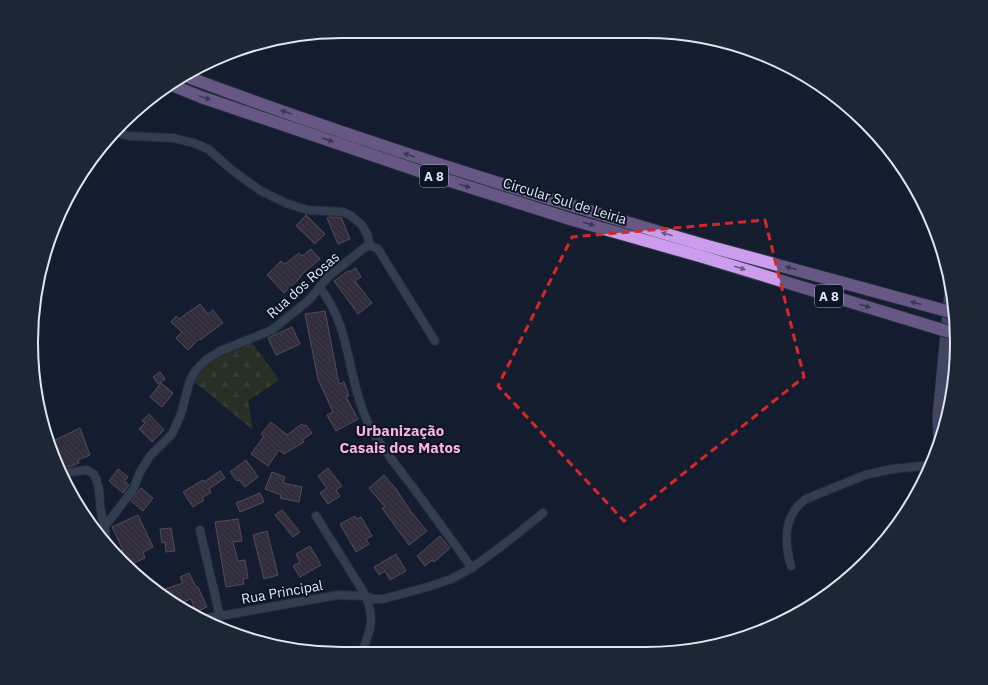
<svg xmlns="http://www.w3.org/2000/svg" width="988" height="685" font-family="'IBM Plex Sans',sans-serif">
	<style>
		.forest { fill: url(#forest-firs) }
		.building { fill: url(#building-back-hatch); stroke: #9f848f }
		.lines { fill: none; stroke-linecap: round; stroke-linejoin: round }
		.street-casing { stroke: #333946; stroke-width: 10 }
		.secondary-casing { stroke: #333946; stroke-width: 12 }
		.highway-casing { stroke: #333946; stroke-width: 14 }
		.street { stroke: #586479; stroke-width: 8 }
		.secondary { stroke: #7a759c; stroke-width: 11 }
		.highway { stroke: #cb9dec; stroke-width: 12 }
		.highway-bridge-casing { stroke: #333946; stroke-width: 14; stroke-linecap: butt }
		.highway-bridge { stroke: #cb9dec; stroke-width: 12 }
		.oneway { fill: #6b5988 }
		.marked { fill: none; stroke: #d62828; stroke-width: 3; stroke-dasharray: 8 5; stroke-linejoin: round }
		.labels { text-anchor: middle; stroke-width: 4; stroke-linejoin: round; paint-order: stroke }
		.shield { fill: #0b1525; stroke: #9fa7b4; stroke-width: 1 }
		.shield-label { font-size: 13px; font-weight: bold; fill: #dfe6f2 }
		.street-label { font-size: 14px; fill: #dfe6f2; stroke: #0b1525 }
		.neighbourhood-label { font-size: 15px; font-weight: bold; fill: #fcb3dd; stroke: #0b1525 }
		.rim { fill: none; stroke: #dfe6f2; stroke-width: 2 }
	</style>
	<defs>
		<pattern id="forest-firs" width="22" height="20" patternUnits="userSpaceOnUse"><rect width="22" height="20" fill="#41481a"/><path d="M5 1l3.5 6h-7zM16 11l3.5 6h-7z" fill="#5c623c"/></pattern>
		<pattern id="building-back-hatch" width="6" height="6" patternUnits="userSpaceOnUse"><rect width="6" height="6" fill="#57404a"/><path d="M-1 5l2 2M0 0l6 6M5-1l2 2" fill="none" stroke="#6f5c65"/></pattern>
	</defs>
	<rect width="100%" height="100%" fill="#141e2f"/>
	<polygon class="forest" points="251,341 279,380 248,401 253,430 192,380 207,361"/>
	<g class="building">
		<polygon points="306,215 325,234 315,244 296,226"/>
		<polygon points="329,217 341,217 350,239 338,244 327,218"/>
		<polygon points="311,249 320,259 300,276 301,277 284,293 267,275 281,261 285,264 299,253 302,256"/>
		<polygon points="356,268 361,277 355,281 372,303 358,314 334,281 348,271 349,272"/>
		<polygon points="200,304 208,314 213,310 223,323 200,340 199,339 188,350 176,338 182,332 171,322 176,316 179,319"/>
		<polygon points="325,311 339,384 344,382 349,396 346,397 358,419 336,431 327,415 333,412 318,379 305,314"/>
		<polygon points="292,327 300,344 276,355 268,338"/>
		<polygon points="160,372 165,379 158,384 153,377"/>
		<polygon points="161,383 173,393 162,407 150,397"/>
		<polygon points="149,414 164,430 152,442 139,429 145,423 142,421"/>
		<polygon points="271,422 287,435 302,424 304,426 306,425 312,433 302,440 304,442 284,454 279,450 268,466 251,454 264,436 261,434"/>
		<polygon points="80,428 90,455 78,460 79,463 71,466 65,467 53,441"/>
		<polygon points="246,460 258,477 245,487 239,480 237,481 230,472"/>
		<polygon points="328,468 342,486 336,490 340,496 328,504 320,493 327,488 318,476"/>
		<polygon points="118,469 128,477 124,481 129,485 123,493 109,481"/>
		<polygon points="220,471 225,478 209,489 211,492 202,498 204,500 193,507 183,492 203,480 204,482"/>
		<polygon points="272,472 285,477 283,483 302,487 299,502 280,498 281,495 265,489"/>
		<polygon points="384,475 396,489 412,513 427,531 409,545 382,508 385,507 369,488"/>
		<polygon points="141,488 153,498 143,511 131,501"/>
		<polygon points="260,493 264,502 240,512 236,503"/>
		<polygon points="282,510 300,532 293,537 275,515"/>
		<polygon points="138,515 153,547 143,552 145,558 127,566 121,551 123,550 112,527"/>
		<polygon points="355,516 357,519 361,517 372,536 366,539 369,544 356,552 340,524"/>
		<polygon points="238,519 242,541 233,542 238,561 245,560 248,578 243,579 244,584 226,587 215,522"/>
		<polygon points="171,528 175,551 166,552 165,542 162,543 160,529"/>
		<polygon points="267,531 278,575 264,579 253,535"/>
		<polygon points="440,536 450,548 434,562 432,560 425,566 417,556"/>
		<polygon points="310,546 321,565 300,577 293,566 300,562 296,554"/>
		<polygon points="396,554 406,571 390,580 385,571 379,575 374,567"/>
		<polygon points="189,573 196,587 198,587 207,607 196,612 191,599 175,605 165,598 162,590 183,583 180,577"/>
	</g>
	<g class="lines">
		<g class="street-casing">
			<g id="street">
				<polyline points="114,132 129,136 173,138 194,143 208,149 232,170 261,191 286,203 307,210 343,212 350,215 362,225 368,236 369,245"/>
				<path d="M320 288C350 325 347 373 365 416 374 438 391 458 405 477 428 507 450 538 472 568"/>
				<path d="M63 473 87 470 94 474C103 490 97 510 105 526"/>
				<path d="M316 516 366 596C375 621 371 629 361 654"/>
				<polyline points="200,530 220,617"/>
				<polyline points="106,541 105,526 133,490 140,472 150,456 172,434 181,414 190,380 196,370 206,360 220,351 272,330 309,300 328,277 364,248 369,245 378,249 435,341"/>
				<path d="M791 566C784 541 783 515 806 499L865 475 892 469 932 465"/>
				<polyline points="203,619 338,595 366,596 374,599 383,599 431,586 451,579 472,568 511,539 543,513"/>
				<polyline points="753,632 754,632"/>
			</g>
		</g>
		<g class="secondary-casing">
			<polyline id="secondary" points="939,443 938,416 951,281"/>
		</g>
		<g class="highway-casing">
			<g id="highway">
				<path d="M185 76C355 140 530 194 704 245"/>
				<polyline points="169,84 201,97 425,173 573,220 703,257"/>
			</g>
		</g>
		<use href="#street" class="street"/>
		<use href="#secondary" class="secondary"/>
		<use href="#highway" class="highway"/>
		<g class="highway-bridge-casing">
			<g id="highway-bridge">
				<polyline points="704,245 954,313"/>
				<polyline points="703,257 956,334"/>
			</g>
		</g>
		<use href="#highway-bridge" class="highway-bridge"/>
	</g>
	<defs><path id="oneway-solid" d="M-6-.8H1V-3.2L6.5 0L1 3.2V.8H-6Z"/></defs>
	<g class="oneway">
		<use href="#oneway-solid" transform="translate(205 98) rotate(19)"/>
		<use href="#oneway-solid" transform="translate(286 112) rotate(-161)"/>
		<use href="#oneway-solid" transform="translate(328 140) rotate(19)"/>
		<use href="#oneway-solid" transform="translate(409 155) rotate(-161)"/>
		<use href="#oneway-solid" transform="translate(465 186) rotate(17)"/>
		<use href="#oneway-solid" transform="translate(589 224) rotate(16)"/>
		<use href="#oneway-solid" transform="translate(667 234) rotate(-164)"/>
		<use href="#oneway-solid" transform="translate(740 268) rotate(17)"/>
		<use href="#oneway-solid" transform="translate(791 268) rotate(-165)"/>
		<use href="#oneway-solid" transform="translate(916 303) rotate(-165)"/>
		<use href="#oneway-solid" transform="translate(865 306) rotate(17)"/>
	</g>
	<path d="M0 0H988V685H0ZM765 220 804 377 624 521 498 386 572 237Z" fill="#141e2f" fill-opacity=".55" fill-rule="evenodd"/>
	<path class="marked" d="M765 220 804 377 624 521 498 386 572 237Z"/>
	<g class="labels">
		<g class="shield">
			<rect x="420" y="165" width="28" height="22" rx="3"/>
			<rect x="815" y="285" width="28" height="22" rx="3"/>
		</g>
		<g class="shield-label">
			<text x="434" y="181">A 8</text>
			<text x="829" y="301">A 8</text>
		</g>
		<g class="street-label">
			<text transform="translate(565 201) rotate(17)" y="5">Circular Sul de Leiria</text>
			<text transform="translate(303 285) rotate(-42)" y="5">Rua dos Rosas</text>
			<text transform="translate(282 592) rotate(-10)" y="5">Rua Principal</text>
		</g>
		<g class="neighbourhood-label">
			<text x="400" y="436">Urbanização<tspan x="400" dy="17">Casais dos Matos</tspan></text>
		</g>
	</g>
	<path d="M0 0H988V685H0ZM342 38H646A304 304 0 0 1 950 342V343A304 304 0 0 1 646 647H342A304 304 0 0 1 38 343V342A304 304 0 0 1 342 38Z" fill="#1c2635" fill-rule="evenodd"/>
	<path class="rim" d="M342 38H646A304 304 0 0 1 950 342V343A304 304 0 0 1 646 647H342A304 304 0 0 1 38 343V342A304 304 0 0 1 342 38Z"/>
</svg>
